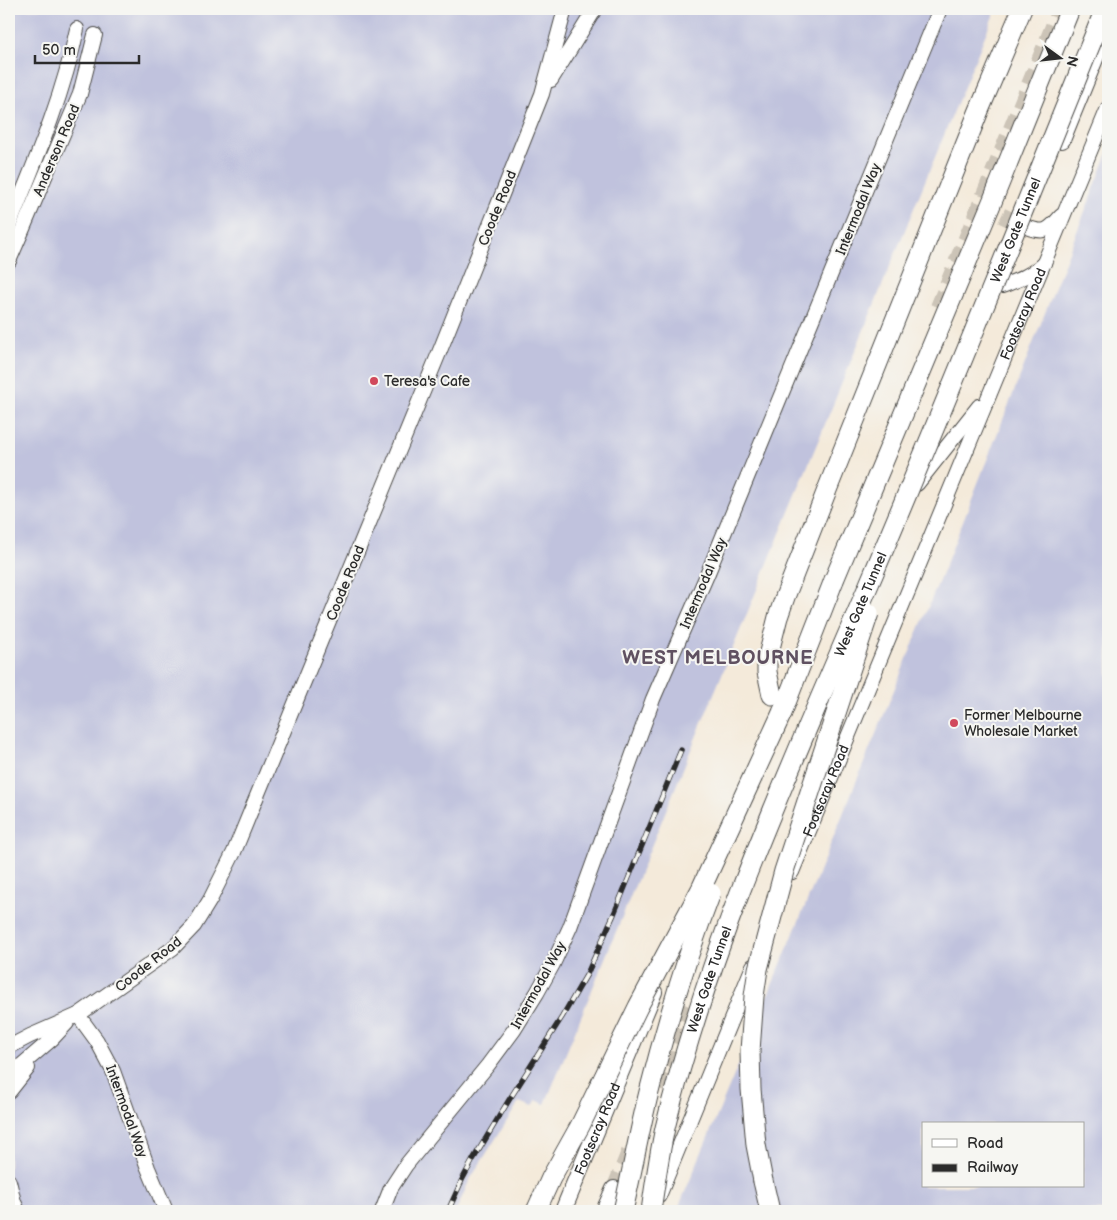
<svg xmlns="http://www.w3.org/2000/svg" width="1117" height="1220" font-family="'Balsamiq Sans',sans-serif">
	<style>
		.industrial { fill: #c0c2dd; fill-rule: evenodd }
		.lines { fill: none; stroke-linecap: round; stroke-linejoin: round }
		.major-tunnel { stroke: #ccc4b7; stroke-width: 16; stroke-dasharray: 16 8; stroke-linecap: butt }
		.minor-casing { stroke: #494845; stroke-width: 16 }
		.major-casing { stroke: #494845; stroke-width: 18 }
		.highway-casing { stroke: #494845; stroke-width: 21 }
		.minor { stroke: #fff; stroke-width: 14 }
		.major { stroke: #fff; stroke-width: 16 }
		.highway { stroke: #fff; stroke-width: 19 }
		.rail-casing { stroke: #2b2b2b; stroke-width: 5.5 }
		.rail { stroke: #f6f6f2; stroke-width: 4; stroke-dasharray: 11; stroke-linecap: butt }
		.highway-bridge-casing { stroke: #494845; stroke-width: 21; stroke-linecap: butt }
		.highway-bridge { stroke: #fff; stroke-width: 19 }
		.poi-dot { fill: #d1495b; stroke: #f6f6f2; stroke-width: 2 }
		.labels { text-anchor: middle; stroke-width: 4; stroke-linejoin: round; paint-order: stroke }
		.street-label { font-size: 14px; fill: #2b2b2b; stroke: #f6f6f2 }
		.poi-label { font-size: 14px; fill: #2b2b2b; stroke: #f6f6f2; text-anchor: start }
		.district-label { font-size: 19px; font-weight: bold; letter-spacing: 1px; fill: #605161; stroke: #f6f6f2 }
	</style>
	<rect width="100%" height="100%" fill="#f6f6f2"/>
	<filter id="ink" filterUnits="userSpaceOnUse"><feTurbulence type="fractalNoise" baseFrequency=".02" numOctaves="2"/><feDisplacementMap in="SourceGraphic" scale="10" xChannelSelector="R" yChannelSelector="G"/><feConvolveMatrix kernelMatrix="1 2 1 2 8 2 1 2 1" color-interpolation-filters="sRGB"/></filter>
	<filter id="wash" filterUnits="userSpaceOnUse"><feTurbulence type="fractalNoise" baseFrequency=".0096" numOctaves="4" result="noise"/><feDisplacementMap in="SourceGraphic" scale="20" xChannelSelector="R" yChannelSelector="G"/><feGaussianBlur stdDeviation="1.12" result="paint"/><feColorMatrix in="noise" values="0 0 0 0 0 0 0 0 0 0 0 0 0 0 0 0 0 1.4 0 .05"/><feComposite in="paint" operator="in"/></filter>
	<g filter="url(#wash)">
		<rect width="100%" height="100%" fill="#f4eada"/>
		<g class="industrial">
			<polygon points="9,9 996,9 545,1104 536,1100 532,1107 519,1102 469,1181 456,1211 9,1211"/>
			<path d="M1108 153V1211H677L791 940 948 559ZM923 1124H1083V1186H923Z"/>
		</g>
	</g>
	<g filter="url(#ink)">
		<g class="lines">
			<g class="major-tunnel">
				<polyline points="980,205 1026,227"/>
				<polyline points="938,307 1060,9"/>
				<polyline points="657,1088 694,1000"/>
				<polyline points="614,1189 631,1147"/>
			</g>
			<g class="minor-casing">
				<g id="minor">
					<polyline points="551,80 595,9"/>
					<path d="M9 226C35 162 63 97 77 29"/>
					<path d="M1026 227C1045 234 1048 231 1061 216"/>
					<polyline points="9,261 22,231 80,94 95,35"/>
					<path d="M1002 286C1018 280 1032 275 1044 263"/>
					<polyline points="917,484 979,406"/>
					<path id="s1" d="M792 872 1108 108"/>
					<polyline points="78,1015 97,1041 113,1071 148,1168 166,1211"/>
					<polyline points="9,1047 30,1036 78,1015 173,948 194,926 210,900 234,852 441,348 542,94 565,9"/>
					<polyline points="9,1076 52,1039 67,1023"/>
					<polyline points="9,1092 28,1068"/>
					<polyline points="9,1181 14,1202 18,1211"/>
					<polyline points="659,1196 753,966"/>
					<polyline points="382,1211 391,1188 406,1165 488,1065 514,1030 537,993 553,964 570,927 653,699 707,575 940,9"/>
				</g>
			</g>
			<g class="major-casing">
				<g id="major">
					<polyline points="1062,140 1108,27"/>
					<path id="s2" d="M563 1211 654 992"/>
					<polyline points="604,1211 614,1189"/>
				</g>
			</g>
			<g class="highway-casing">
				<g id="highway">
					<polyline points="772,695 767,672 767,660 778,617 785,597 827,490 978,113 1022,9"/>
					<polyline points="782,713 834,580"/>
					<polyline points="763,1181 770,1211"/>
				</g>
			</g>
			<use href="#minor" class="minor"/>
			<use href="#major" class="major"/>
			<use href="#highway" class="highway"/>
			<g class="rail-casing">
				<polyline id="rail" points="448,1211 462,1180 474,1158 509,1100 562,1017 587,974 614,914 681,750"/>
			</g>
			<use href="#rail" class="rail"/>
			<g class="highway-bridge-casing">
				<g id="highway-bridge">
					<polyline points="834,580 992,202 1070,9"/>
					<polyline points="763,1181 756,1145 751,1089 750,1051 754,996 758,969 784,871 869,613"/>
					<polyline points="536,1211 551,1178 580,1126 638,1007 701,889 782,713"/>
					<path d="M623 1211C632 1172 639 1132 649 1092 666 1025 686 958 711 893"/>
					<path id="s3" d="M651 1211C655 1184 659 1155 665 1128 710 941 792 765 867 589 949 397 1026 203 1105 9"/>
				</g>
			</g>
			<use href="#highway-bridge" class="highway-bridge"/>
		</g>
	</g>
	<g class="poi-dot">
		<circle cx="374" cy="381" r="5"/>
		<circle cx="954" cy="723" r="5"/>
	</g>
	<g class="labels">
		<g class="street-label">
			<text transform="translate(56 150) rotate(-67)" y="5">Anderson Road</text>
			<text transform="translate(497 208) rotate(-68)" y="5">Coode Road</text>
			<text transform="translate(858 209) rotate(-68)" y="5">Intermodal Way</text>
			<text dy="5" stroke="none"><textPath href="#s3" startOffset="1049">West Gate Tunnel</textPath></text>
			<text dy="5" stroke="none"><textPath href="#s1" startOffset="604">Footscray Road</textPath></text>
			<text transform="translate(345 583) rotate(-68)" y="5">Coode Road</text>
			<text transform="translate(703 583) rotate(-67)" y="5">Intermodal Way</text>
			<text dy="5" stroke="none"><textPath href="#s3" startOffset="644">West Gate Tunnel</textPath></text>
			<text dy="5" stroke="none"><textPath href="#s1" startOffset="88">Footscray Road</textPath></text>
			<text transform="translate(148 964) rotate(-38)" y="5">Coode Road</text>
			<text dy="5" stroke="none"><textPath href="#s3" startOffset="239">West Gate Tunnel</textPath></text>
			<text transform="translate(538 985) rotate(-61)" y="5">Intermodal Way</text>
			<text transform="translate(127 1111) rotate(70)" y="5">Intermodal Way</text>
			<text dy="5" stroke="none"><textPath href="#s2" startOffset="89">Footscray Road</textPath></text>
		</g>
		<g class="poi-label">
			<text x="384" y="386">Teresa's Cafe</text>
			<text x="964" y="720">Former Melbourne<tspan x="964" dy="16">Wholesale Market</tspan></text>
		</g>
		<g class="district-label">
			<text x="718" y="664">WEST MELBOURNE</text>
		</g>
	</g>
	<rect width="1117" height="1220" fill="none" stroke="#f6f6f2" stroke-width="30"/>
	<rect x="922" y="1122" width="162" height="65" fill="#f6f6f2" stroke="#a5a5a2"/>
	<rect x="932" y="1139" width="25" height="8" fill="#ffffff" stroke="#a5a5a2"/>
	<text x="967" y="1148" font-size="15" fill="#2b2b2b">Road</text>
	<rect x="932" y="1164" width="25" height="8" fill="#2b2b2b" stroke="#a5a5a2"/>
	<text x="967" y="1172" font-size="15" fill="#2b2b2b">Railway</text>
	<g transform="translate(1060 58) rotate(105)" stroke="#f6f6f2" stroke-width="4" paint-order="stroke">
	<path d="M0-4L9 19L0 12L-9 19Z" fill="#2b2b2b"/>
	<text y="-8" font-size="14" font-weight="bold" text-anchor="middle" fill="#2b2b2b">N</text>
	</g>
	<path d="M35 55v8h104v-8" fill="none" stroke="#2b2b2b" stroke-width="2.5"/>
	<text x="42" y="55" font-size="15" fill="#2b2b2b" stroke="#f6f6f2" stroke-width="4" paint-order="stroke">50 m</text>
</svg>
